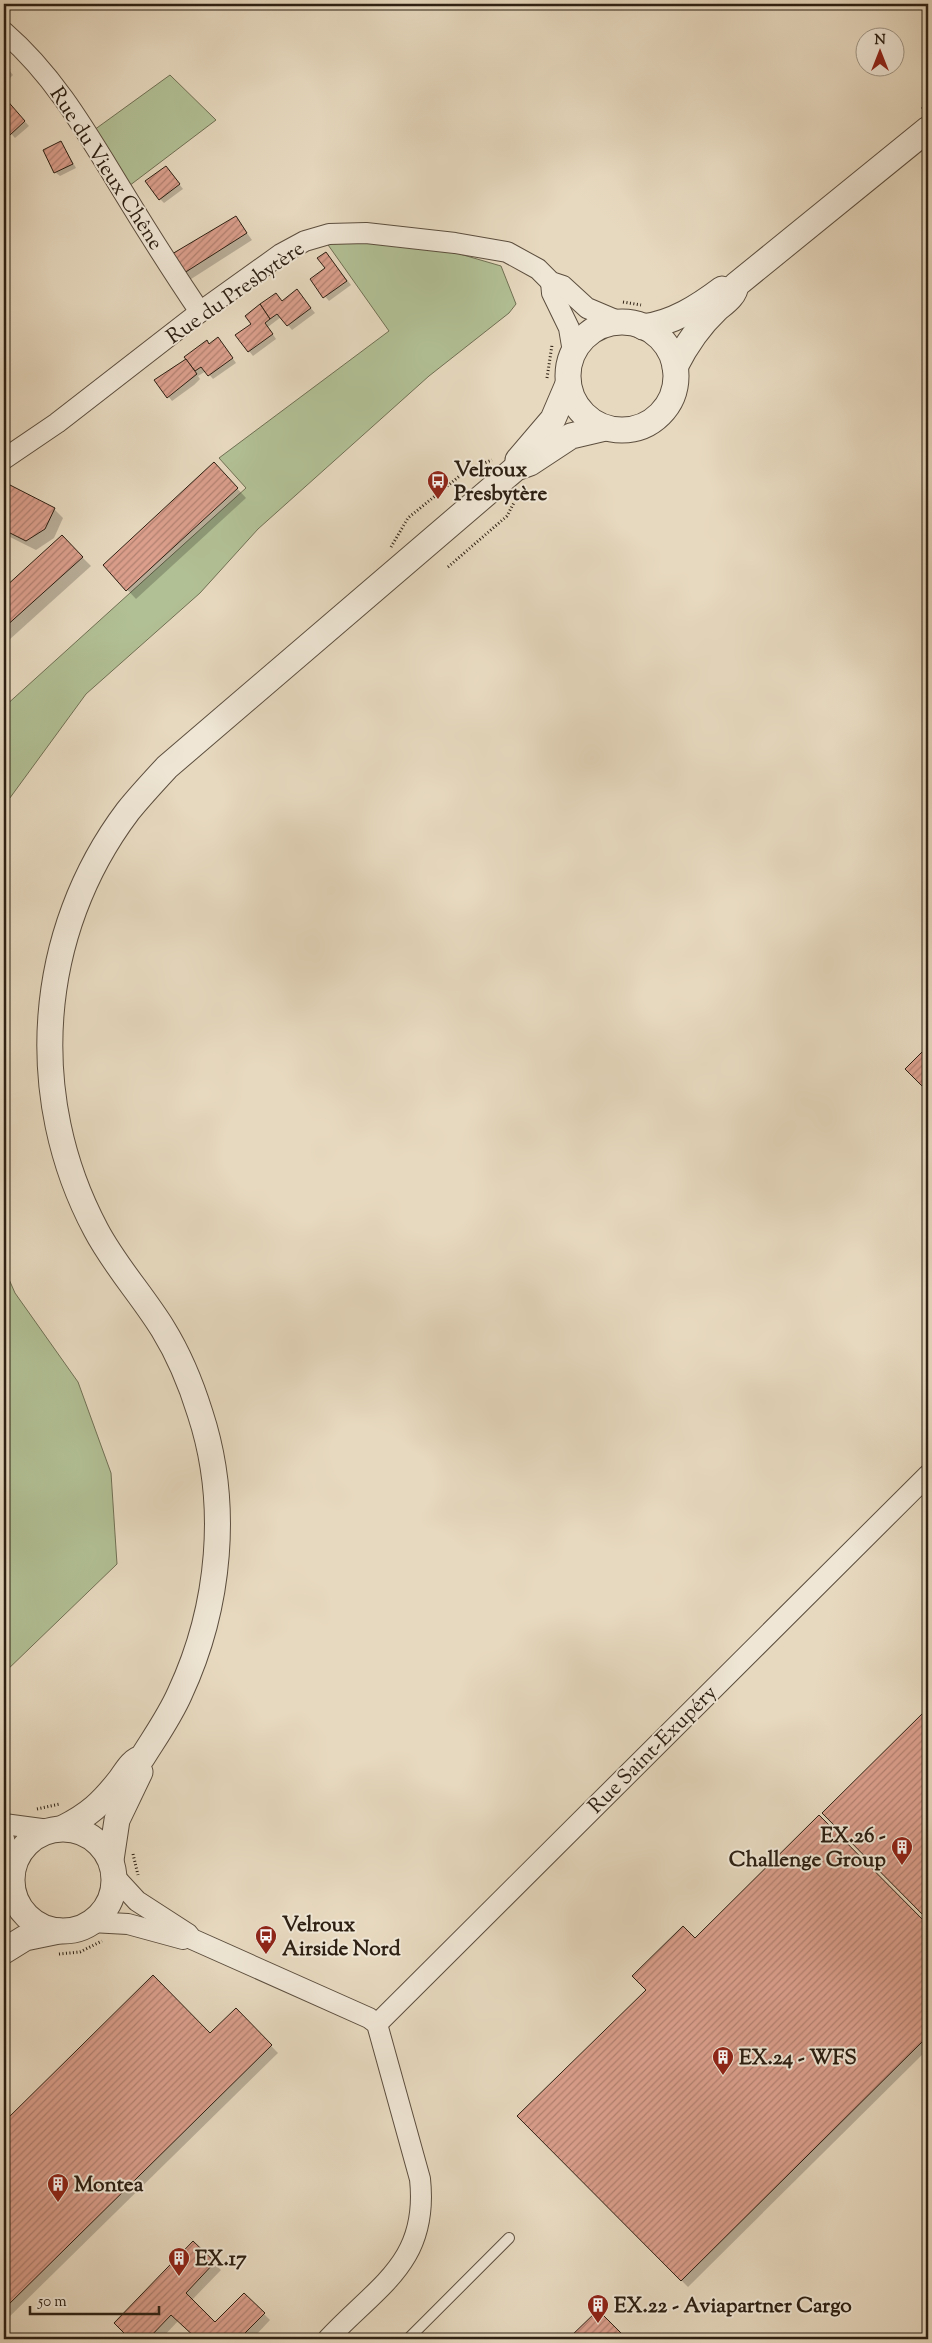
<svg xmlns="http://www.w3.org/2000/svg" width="932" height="2343" font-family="'Sorts Mill Goudy',serif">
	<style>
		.grass { fill: #b2c095; stroke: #707054 }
		.shadow { fill: #0003 }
		.building { fill: url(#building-hatch); stroke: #2d2013 }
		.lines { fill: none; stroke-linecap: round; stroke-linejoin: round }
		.service-casing { stroke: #5c4e3e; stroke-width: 12 }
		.minor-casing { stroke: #5c4e3e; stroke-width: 22 }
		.tertiary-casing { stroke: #5c4e3e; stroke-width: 27 }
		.path { stroke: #2d2013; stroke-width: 3; stroke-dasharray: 1 2.5; stroke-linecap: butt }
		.service { stroke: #efe6d5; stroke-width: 10 }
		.minor { stroke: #efe6d5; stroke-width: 20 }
		.tertiary { stroke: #efe6d5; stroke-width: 25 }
		.labels { text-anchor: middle; stroke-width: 4; stroke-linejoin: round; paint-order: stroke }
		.street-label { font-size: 21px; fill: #2d2013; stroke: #efe6d5 }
		.poi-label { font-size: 21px; font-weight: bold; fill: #2d2013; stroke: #efe6d5; text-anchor: start }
	</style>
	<defs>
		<pattern id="building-hatch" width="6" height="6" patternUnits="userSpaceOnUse" patternTransform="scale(1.25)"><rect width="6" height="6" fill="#db9f8c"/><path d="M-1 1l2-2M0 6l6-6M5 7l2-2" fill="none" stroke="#b28171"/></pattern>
	</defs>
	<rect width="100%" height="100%" fill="#e7d9bf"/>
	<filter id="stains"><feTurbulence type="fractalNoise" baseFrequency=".004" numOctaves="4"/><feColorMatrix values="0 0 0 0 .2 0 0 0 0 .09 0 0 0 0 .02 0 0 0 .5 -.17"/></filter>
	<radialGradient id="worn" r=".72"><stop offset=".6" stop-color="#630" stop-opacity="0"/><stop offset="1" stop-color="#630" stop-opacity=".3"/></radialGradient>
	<g class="grass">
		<polygon points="170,75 216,120 125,189 94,130"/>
		<polygon points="339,238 436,247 501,266 516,304 509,313 429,376 258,529 200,593 86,694 4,806 4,707 246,488 219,458 389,331 326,242"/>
		<polygon points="4,1268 15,1293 78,1382 111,1473 117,1564 4,1673"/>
	</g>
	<g class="shadow">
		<polygon points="4,64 13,75 4,84"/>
		<polygon points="5,100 29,126 15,138 4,126"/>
		<polygon points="61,142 76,168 60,176 55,172"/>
		<polygon points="166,167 183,189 164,203 160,199"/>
		<polygon points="236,218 252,240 188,281 182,275"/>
		<polygon points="330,258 351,285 329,301 311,280 326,269"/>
		<polygon points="297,291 315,313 292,330 281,317 268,327 276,339 253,356 237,336"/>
		<polygon points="222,343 236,363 213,379 206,371 198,376 200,379 194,385 172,401 156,380 176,365 178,366 210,345"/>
		<polygon points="223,473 246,498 136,599 104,565"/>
		<polygon points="11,487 54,509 63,518 54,538 36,550 4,534 4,501"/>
		<polygon points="62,537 91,566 9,640 4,635 4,589"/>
		<polygon points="928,1709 928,1918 824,1813"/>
		<polygon points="819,1817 928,1926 928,2049 688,2287 519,2116"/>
		<polygon points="153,1977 210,2035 236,2010 278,2053 4,2322 4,2124"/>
		<polygon points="193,2243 221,2270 191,2301 215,2323 244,2294 270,2320 252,2339 198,2339 179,2320 161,2339 132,2339 115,2323"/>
		<polygon points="598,2311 625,2339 570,2339"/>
	</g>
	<g class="building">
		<polygon points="4,63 10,70 4,76"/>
		<polygon points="5,98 25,121 10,135 4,128"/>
		<polygon points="61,141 73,164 54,173 43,150"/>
		<polygon points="166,166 180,184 159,200 145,181"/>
		<polygon points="236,216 247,233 181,275 172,254"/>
		<polygon points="326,252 347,281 323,298 310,279 325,268 317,258"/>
		<polygon points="297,289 311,308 287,326 277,314 270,319 260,304 276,293 282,301"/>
		<polygon points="260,304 270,319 265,323 273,334 248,352 235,335 251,324 245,316"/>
		<polygon points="218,337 233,358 208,376 201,367 195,371 184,357 207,340 209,344"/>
		<polygon points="186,359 197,374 167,398 154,380"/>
		<polygon points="214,462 238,488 126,591 103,565"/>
		<polygon points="10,485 55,508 45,529 26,541 4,530 4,498"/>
		<polygon points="62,535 83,557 4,628 4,588"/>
		<polygon points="928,1046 928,1092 905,1069"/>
		<polygon points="928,1708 928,1920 822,1813"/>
		<polygon points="819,1815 928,1925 928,2036 681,2281 517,2116 646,1990 632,1976 683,1926 695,1938"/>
		<polygon points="153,1975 210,2033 236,2008 272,2045 4,2309 4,2122"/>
		<polygon points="193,2241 215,2262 186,2293 215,2322 244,2293 265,2313 239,2339 197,2339 171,2315 148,2339 130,2339 114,2323"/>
		<polygon points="598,2310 627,2339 568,2339"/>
	</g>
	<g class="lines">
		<g class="service-casing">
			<polyline id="service" points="408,2339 509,2238"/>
		</g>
		<g class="minor-casing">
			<g id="minor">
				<path d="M4 32C55 76 87 133 122 190 147 231 173 272 200 312"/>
				<polyline points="551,282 552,293 569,328 573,352"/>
				<polyline points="4,459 57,423 200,312 281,254 305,241 329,234 366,233 455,243 507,252 538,269 551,282 563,286 587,308 620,322"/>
				<polyline points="4,1824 49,1830"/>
				<polyline points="4,1839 11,1875"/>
				<path d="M114 1876 137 1901 188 1934 192 1939 369 2018 377 2024 420 2179C429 2263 377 2286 328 2339"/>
				<polyline points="91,1922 128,1924 183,1939"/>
				<polyline points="377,2024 928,1475"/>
			</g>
		</g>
		<g class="tertiary-casing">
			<g id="tertiary">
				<circle cx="622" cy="376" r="54"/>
				<path d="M643 327C673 323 698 307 722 289"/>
				<path d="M675 367C686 345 699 326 717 309 724 303 735 296 736 285L928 129"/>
				<polyline points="518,460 553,419 568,384"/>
				<path d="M63 1828C89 1815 102 1803 120 1780 126 1772 132 1760 142 1758 155 1737 170 1716 180 1693 220 1607 230 1504 200 1413 191 1384 179 1355 163 1329 142 1295 115 1266 96 1230 25 1097 36 933 128 811 140 796 154 781 167 767L516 468 530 463 571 436 605 428"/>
				<circle cx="63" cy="1880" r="51"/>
				<polyline points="111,1860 117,1820 140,1772"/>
				<polyline points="4,1951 25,1938 59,1931"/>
			</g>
		</g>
		<g class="path">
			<polyline points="922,109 928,104"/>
			<polyline points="623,302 641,305"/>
			<polyline points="547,378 552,345"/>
			<polyline points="391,547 408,518 467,470 492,460"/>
			<polyline points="448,567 507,516 518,495"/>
			<polyline points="37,1809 60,1804"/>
			<polyline points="133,1854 138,1875"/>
			<polyline points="59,1954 80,1952 102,1941"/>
		</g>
		<use href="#service" class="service"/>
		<use href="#minor" class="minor"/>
		<use href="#tertiary" class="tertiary"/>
	</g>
	<defs>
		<g id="bus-pin" transform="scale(1.125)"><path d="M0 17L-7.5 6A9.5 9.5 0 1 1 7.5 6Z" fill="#8f2418" stroke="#efe6d5"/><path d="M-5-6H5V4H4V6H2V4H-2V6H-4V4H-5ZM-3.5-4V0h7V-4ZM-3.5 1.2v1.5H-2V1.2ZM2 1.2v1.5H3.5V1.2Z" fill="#fff"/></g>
		<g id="building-pin" transform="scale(1.125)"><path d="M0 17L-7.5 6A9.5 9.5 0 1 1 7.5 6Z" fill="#8f2418" stroke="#efe6d5"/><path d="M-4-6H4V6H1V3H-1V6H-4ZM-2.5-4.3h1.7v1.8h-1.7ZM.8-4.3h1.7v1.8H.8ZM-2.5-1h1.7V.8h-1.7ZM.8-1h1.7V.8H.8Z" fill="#fff"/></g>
	</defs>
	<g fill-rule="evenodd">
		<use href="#bus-pin" x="438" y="481"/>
		<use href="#building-pin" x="902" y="1847"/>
		<use href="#bus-pin" x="266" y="1936"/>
		<use href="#building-pin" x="723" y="2057"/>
		<use href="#building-pin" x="58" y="2184"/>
		<use href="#building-pin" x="179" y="2258"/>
		<use href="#building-pin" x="598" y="2305"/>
	</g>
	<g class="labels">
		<g class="street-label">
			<text transform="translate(107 168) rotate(57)" y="7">Rue du Vieux Chêne</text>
			<text transform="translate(235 292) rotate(-35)" y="7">Rue du Presbytère</text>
			<text transform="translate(652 1749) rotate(-45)" y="7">Rue Saint-Exupéry</text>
		</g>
		<g class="poi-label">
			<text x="454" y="476">Velroux<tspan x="454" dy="24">Presbytère</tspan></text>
			<text x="886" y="1842" text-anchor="end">EX.26 -<tspan x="886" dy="24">Challenge Group</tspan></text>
			<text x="282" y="1931">Velroux<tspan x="282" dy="24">Airside Nord</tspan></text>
			<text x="739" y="2064">EX.24 - WFS</text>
			<text x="74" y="2191">Montea</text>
			<text x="195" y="2265">EX.17</text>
			<text x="614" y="2312">EX.22 - Aviapartner Cargo</text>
		</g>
	</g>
	<rect width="932" height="2343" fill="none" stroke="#e7d9bf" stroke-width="20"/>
	<rect x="5" y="5" width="922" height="2333" fill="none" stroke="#2d2013" stroke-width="2.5"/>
	<rect x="10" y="10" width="912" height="2323" fill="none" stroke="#2d2013"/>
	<g transform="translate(880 52)"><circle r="24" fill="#efe6d5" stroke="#a19787"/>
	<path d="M0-4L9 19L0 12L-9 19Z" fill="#8f2418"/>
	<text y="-8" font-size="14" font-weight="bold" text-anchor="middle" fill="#2d2013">N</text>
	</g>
	<path d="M30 2306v8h129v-8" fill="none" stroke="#2d2013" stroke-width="2.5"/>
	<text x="38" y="2306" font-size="15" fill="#2d2013" stroke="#efe6d5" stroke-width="4" paint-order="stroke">50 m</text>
	<rect width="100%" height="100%" filter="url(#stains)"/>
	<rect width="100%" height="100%" fill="url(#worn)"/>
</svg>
